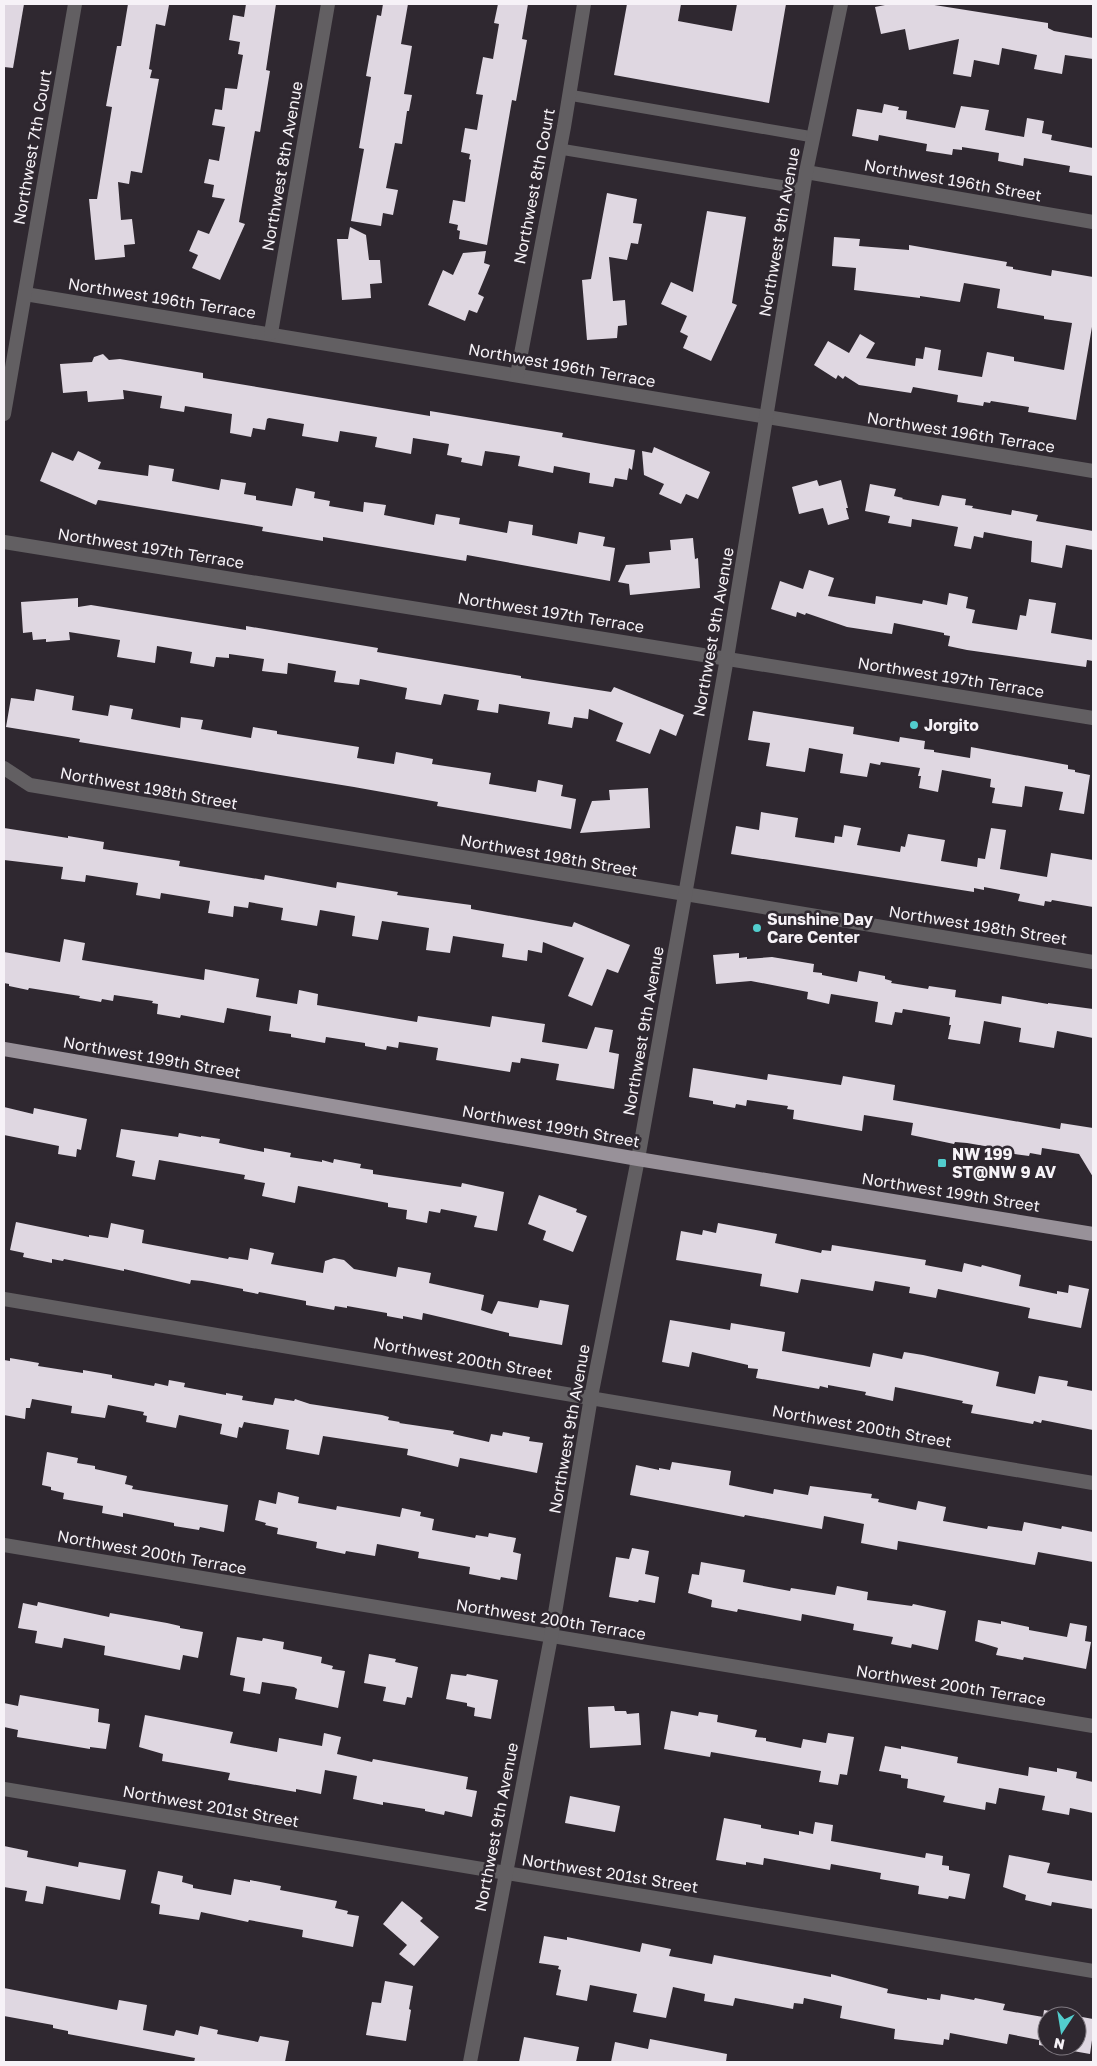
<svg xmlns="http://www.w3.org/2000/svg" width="1097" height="2066" font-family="'Golos Text',sans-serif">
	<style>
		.building { fill: #dfd7e1; fill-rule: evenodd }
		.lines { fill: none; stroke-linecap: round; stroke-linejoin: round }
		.service { stroke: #625f62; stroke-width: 11 }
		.minor { stroke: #625f62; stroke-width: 14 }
		.primary { stroke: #989199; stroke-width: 14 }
		.poi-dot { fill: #52cdcd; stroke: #2f2830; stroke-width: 2 }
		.labels { text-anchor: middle; stroke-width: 5; stroke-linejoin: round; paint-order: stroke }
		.street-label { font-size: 16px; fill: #f6f2f7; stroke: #2f2830 }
		.poi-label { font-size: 16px; font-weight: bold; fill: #f6f2f7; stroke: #2f2830; text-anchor: start }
	</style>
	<rect width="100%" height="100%" fill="#2f2830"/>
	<g class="building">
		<polygon points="4,4 24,4 13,68 4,67"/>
		<polygon points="128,4 169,5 165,26 156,24 149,69 152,70 150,78 159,79 142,173 131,171 129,184 118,182 121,220 132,219 135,244 124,245 125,257 95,260 89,199 97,199 112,107 106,106 117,46 121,46"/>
		<polygon points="246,4 276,4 266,70 270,71 260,132 255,131 239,222 245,224 220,280 192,268 198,255 189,251 198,230 209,234 225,199 212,197 214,185 204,183 209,159 219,161 225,127 212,125 215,109 222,110 225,88 237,89 243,55 238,54 240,42 229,40 233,15 244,17"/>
		<polygon points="383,4 408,4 401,44 412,46 404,94 412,95 409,111 407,111 402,144 395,143 386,188 398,190 393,215 383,213 381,226 351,221 364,149 359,148 371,77 366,76 377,15 381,16"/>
		<polygon points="498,4 528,4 522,39 527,40 516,101 512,100 487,245 459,239 460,231 457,230 458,225 449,223 453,200 465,202 471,160 469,159 470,154 461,152 465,128 477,130 483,95 476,94 483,57 493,59 499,24 494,23"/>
		<polygon points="627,4 681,4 678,21 732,31 737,4 786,4 769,103 614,75"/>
		<polygon points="890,4 928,4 1048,23 1048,28 1054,31 1093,38 1093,59 1065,55 1062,74 1034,69 1037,55 1002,48 999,65 974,60 971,77 953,74 959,39 909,50 905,29 881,34 875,7"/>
		<polygon points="884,104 899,107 898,110 907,111 906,119 955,128 961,106 989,110 985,130 1024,137 1027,118 1044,121 1042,133 1052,135 1051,140 1093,148 1093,176 1069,172 1070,166 1024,158 1023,166 998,161 999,153 962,147 962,150 953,149 952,155 926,151 927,144 879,135 878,141 852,136 857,109 882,113"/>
		<polygon points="607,193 637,199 633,223 642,224 638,244 631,243 627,260 609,257 613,301 625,300 627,325 618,326 617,338 587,340 582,280 591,279"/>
		<polygon points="707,211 746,217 732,303 737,305 711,361 683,348 688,336 680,332 687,316 661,304 671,282 693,292"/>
		<polygon points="350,227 366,235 369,260 380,260 382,283 370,284 371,298 342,300 337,239 348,239"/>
		<polygon points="834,237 860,239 859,246 909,250 909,245 1007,262 1006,266 1013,267 1013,269 1051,276 1052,270 1093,277 1093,321 1076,420 1028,412 1029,407 991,401 990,403 984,402 983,406 957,402 958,395 913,387 911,393 859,385 845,376 843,379 838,375 836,379 814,365 828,341 849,353 860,334 875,343 866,358 915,366 916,358 923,359 925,347 941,350 938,370 982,377 987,352 1014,357 1014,361 1064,370 1072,323 1044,319 1044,316 997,308 1000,289 964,283 960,302 920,296 920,298 854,290 856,268 832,266"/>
		<polygon points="486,251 484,263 490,265 478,294 484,297 477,313 469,310 465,321 428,305 443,270 453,275 463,253"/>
		<polygon points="103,354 109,360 120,359 203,373 203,378 430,416 430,411 563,433 562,437 635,450 632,470 629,468 627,480 615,478 613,487 589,483 590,473 554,466 553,473 518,466 520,456 485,451 482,466 461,462 462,458 447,455 449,444 413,438 411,454 375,447 377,437 340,431 338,442 302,436 304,424 269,418 267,419 265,430 253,428 251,437 230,433 232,414 185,406 184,412 160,408 162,396 123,390 124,399 88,402 87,391 63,393 60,364 92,362 94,357"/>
		<polygon points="654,447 710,472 698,499 686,494 681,504 659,494 664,484 644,475 642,451 652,453"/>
		<polygon points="78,451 101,462 98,469 148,476 149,465 174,469 172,481 219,490 221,479 246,483 244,494 256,496 256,500 292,506 296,488 315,492 314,498 330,501 329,506 363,512 364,502 386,505 384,515 434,525 436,514 460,518 459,524 507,533 509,521 533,525 532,535 577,544 579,532 605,537 603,546 615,548 610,581 467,555 466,561 323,537 323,541 262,531 263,527 98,500 96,505 40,481 52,452 73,461"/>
		<polygon points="817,480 819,486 841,480 848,508 846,508 849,519 828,525 823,508 799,514 792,487"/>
		<polygon points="870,484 896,489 894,496 903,498 902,499 939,506 942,495 966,499 965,505 973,506 972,508 1011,515 1012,510 1038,515 1036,521 1093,531 1093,550 1066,545 1062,568 1031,562 1032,541 984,532 983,538 974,536 971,549 954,546 958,527 912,519 911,527 888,523 890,516 865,511"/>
		<polygon points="693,538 695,559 698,558 700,588 630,595 629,584 618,582 626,565 650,563 649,552 671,550 670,540"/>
		<polygon points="809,570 834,578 828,596 875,604 876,596 922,604 923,600 947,605 949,593 959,595 968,597 966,608 975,610 972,623 1017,630 1020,615 1026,616 1029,599 1056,603 1051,633 1093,640 1093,661 1087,660 1086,667 967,650 948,646 950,636 944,635 944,633 894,623 892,634 847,627 806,613 805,615 797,612 796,617 771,609 780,581 803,589"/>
		<polygon points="78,598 78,607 91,605 246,630 246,626 378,648 377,652 521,676 521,678 611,692 614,687 684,715 676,736 660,729 650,754 616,741 623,723 589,709 588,719 574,717 572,728 548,724 550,712 499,704 498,713 477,710 479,700 444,694 441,705 405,699 407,688 360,679 359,685 334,682 336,671 288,663 287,674 262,671 264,659 229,654 229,658 216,657 214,667 190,663 192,652 157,646 155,663 117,657 120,640 69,632 70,640 46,642 46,639 33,640 32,632 23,633 21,602"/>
		<polygon points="36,689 74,696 72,710 108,716 110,705 133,709 131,719 180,728 181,717 203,720 201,729 251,738 253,727 277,731 277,734 359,747 357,758 394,764 396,752 433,759 432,764 491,773 489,784 536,792 538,780 563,785 561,796 576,799 571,829 437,806 438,802 354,787 79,742 80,739 6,727 11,698 34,701"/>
		<polygon points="753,711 854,727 853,734 899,742 900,737 925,741 924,749 934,750 934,752 970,758 971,747 1068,765 1068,769 1075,770 1075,772 1090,775 1084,814 1059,810 1063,792 1025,786 1022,807 992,803 995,788 990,787 991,779 942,770 938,792 919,788 921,776 918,776 920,768 881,762 880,765 870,763 867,777 840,773 843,754 809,748 805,772 766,766 770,743 748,740"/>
		<polygon points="648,788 650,828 580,833 592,801 610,800 609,790"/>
		<polygon points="761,812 798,818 795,837 834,843 835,836 842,837 844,825 861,828 857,845 900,852 901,846 905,847 908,834 945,840 941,861 977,867 978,858 985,859 991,828 1006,830 1000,869 1047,877 1051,853 1093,860 1093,907 1052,900 1051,902 1045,901 1044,906 1018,901 1020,894 984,887 984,890 974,888 974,892 731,854 736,826 759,830"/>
		<polygon points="4,828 68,838 68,836 104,842 103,849 180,861 179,866 264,880 265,875 336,888 337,882 398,892 397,895 471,905 471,909 572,927 574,922 630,945 618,973 607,969 592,1006 568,996 584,958 543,942 542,953 528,950 527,961 502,957 504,944 453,936 450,953 426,950 429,928 382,921 378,940 352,936 355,916 320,910 317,926 281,920 283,908 249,902 248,908 234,906 233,917 208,913 210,901 161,893 160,899 136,895 138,883 86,875 85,882 61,879 63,867 4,860"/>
		<polygon points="64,939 85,943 82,960 204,980 205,969 259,979 256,997 297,1004 299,990 318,994 317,1005 417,1022 418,1016 490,1027 492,1016 545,1024 542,1042 587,1049 595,1027 613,1030 609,1052 619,1054 614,1089 556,1080 559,1064 521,1058 520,1063 512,1062 510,1072 436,1060 438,1048 399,1042 398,1048 387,1046 386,1050 365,1046 365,1043 326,1037 325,1043 291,1037 291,1034 269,1031 271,1016 227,1008 224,1023 181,1015 180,1018 157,1014 158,1004 152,1003 153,1001 114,995 113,1001 102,999 101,1002 79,998 80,996 29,988 28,990 9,986 9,984 4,983 4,952 60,962"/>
		<polygon points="739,953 739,958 747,957 747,959 772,957 814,964 813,972 822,973 822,975 857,982 859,971 885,976 885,979 892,981 891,983 928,989 929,986 956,990 955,997 1001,1004 1002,996 1048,1004 1048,1003 1093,1009 1093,1038 1057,1031 1054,1048 1019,1042 1021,1028 984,1021 980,1044 948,1039 951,1025 949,1025 950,1017 903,1009 902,1013 895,1012 892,1025 875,1022 878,1002 831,994 829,1004 807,999 808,992 751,981 716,984 713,955"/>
		<polygon points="693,1068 767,1080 768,1074 841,1085 843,1076 895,1085 893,1100 1060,1129 1061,1123 1093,1128 1093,1177 1079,1154 1042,1148 1041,1155 1030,1153 1029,1156 1008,1153 1008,1150 967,1143 955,1142 954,1144 911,1135 913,1123 864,1115 862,1131 793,1119 794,1110 787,1109 788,1106 747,1100 746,1106 736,1104 735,1108 713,1104 713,1101 689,1097"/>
		<polygon points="4,1107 33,1114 34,1108 87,1119 81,1150 77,1149 76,1157 58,1154 59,1146 4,1135"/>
		<polygon points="121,1129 178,1137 179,1133 201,1137 201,1136 220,1139 219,1143 264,1152 264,1148 291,1153 290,1157 322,1162 322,1160 333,1163 334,1159 361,1164 360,1168 373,1170 373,1174 461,1187 462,1183 504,1192 497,1231 474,1227 477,1216 441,1209 440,1213 429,1211 427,1223 406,1219 407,1210 388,1207 388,1203 298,1186 295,1203 262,1196 265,1183 244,1179 245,1175 159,1160 155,1180 132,1176 135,1161 116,1157"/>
		<polygon points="539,1195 577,1209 576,1212 587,1216 573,1252 543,1240 546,1231 528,1224"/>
		<polygon points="16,1222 89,1237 89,1235 108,1238 111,1223 144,1230 142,1243 228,1259 229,1257 248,1260 250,1248 274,1253 271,1264 323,1273 325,1261 334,1258 344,1260 354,1269 396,1277 398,1267 431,1273 429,1283 484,1295 481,1310 492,1314 498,1301 538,1308 540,1300 569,1305 562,1345 509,1336 509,1333 423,1313 422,1320 403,1316 403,1319 387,1316 387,1313 347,1306 347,1308 335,1306 334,1310 306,1305 306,1301 259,1292 258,1294 243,1291 243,1289 202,1281 191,1280 190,1284 124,1269 124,1271 64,1259 63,1261 52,1259 52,1263 23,1257 24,1253 10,1250"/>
		<polygon points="718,1223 777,1234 775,1243 821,1253 822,1250 831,1251 832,1245 926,1260 925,1265 962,1272 964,1263 981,1267 982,1265 1021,1275 1019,1286 1057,1294 1057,1291 1068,1293 1069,1285 1089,1289 1081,1328 1028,1318 1030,1308 938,1289 936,1298 909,1293 910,1287 875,1281 873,1291 801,1279 798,1293 760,1286 762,1274 676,1260 681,1231 702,1235 703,1230 716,1233"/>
		<polygon points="670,1320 730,1330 731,1323 785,1332 782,1351 870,1367 873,1353 902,1359 904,1352 923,1355 999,1372 996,1386 1035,1394 1039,1376 1068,1381 1067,1386 1093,1391 1093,1430 1042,1420 1041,1423 1034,1421 1033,1424 971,1413 973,1405 962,1403 963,1401 895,1387 893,1401 865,1395 866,1392 828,1385 828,1388 820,1386 819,1389 756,1378 758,1369 748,1368 748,1365 692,1352 689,1367 662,1362"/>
		<polygon points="10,1358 39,1363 38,1366 83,1373 83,1370 112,1375 112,1378 154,1386 155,1383 168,1386 169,1380 185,1383 184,1387 226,1395 226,1393 243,1396 242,1400 273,1405 275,1398 294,1401 295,1399 310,1404 382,1415 389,1417 388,1420 400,1422 399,1423 454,1431 453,1434 489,1442 491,1434 502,1436 503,1432 530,1437 529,1441 543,1443 537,1473 460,1458 458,1467 407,1455 408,1449 323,1436 319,1455 286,1449 289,1430 244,1422 242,1428 239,1427 237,1438 220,1434 222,1424 179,1415 176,1428 146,1422 147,1416 143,1415 144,1412 108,1405 105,1418 71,1413 72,1406 32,1399 30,1408 26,1408 25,1419 4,1415 4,1360 10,1361"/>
		<polygon points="47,1452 78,1458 77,1463 95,1466 95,1469 127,1476 125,1484 133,1486 132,1489 228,1505 224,1532 200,1527 199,1530 174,1526 174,1523 123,1513 123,1517 102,1513 103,1506 63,1499 64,1493 51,1490 51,1487 42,1485"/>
		<polygon points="672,1462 731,1471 729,1485 773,1494 774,1489 808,1495 810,1486 872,1494 871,1498 879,1499 878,1502 916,1510 918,1501 946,1507 943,1521 987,1529 988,1526 1022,1531 1024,1522 1061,1529 1062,1526 1093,1532 1093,1562 1038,1552 1035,1565 898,1541 897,1550 861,1543 864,1524 824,1516 822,1529 745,1515 744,1517 630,1495 636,1465 659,1470 659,1468 670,1470"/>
		<polygon points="278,1492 299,1497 298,1503 336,1510 337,1506 400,1517 402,1508 421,1512 420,1516 434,1519 432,1530 475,1538 476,1535 488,1537 489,1533 516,1538 513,1552 521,1554 517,1580 501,1577 500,1580 469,1574 470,1567 418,1558 419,1552 377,1544 375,1556 346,1551 345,1554 316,1548 317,1542 277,1534 278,1528 265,1525 266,1523 255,1520 259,1500 276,1504"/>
		<polygon points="632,1548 649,1551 645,1574 659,1577 655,1603 639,1600 638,1602 609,1597 616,1557 629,1559"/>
		<polygon points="701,1562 745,1570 743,1582 790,1591 791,1588 835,1595 837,1586 868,1592 867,1600 912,1606 913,1604 946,1611 938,1650 912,1644 911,1648 891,1644 893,1637 853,1630 854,1624 802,1614 801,1621 738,1609 737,1612 711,1607 712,1600 688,1593 692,1574 699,1575"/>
		<polygon points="38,1602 109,1617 110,1613 167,1623 180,1626 180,1628 203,1632 198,1658 183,1655 180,1670 104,1655 105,1646 64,1638 62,1648 35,1643 37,1631 18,1628 23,1603 37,1606"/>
		<polygon points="978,1620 1001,1624 1001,1621 1029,1627 1029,1630 1067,1637 1070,1623 1087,1626 1085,1641 1091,1642 1086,1669 1024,1657 1023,1660 996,1655 998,1648 975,1641"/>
		<polygon points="237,1637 262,1641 263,1638 284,1642 283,1649 322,1657 321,1663 333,1666 332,1669 345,1671 338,1708 295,1699 297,1689 294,1687 262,1682 260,1694 243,1691 245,1678 230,1675"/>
		<polygon points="369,1654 396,1659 395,1662 418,1667 412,1698 407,1697 405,1705 383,1701 386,1687 364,1683"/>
		<polygon points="451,1674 466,1676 467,1674 498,1680 491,1719 474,1716 475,1708 467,1706 467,1703 446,1699"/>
		<polygon points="20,1695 99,1709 98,1722 110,1724 106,1749 90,1747 90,1749 17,1737 18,1730 4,1727 4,1703 18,1706"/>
		<polygon points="614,1706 615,1711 626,1711 627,1714 639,1713 641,1745 590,1748 588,1707"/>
		<polygon points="671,1711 698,1716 699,1712 718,1715 717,1722 757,1730 755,1737 766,1738 766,1741 801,1748 803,1739 826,1743 828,1733 854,1737 847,1775 840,1774 838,1785 819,1782 821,1771 711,1752 710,1757 664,1749"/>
		<polygon points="145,1715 233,1732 230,1743 277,1752 279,1738 322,1746 324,1733 341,1737 337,1754 372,1762 373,1759 468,1777 466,1789 477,1791 472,1817 445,1811 444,1815 425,1811 425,1809 383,1802 383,1805 353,1799 357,1776 325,1770 321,1794 296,1789 296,1792 228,1780 230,1773 162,1761 163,1754 139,1747"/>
		<polygon points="885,1746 901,1749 901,1746 958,1757 957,1763 1028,1776 1029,1767 1057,1772 1057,1768 1077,1772 1076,1778 1093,1782 1093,1813 1070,1808 1069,1815 1042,1810 1045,1796 999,1788 996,1804 986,1802 985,1810 943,1802 945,1796 907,1788 908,1779 901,1778 901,1775 879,1771"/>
		<polygon points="570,1796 620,1806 615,1832 565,1823"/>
		<polygon points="724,1818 761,1825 761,1828 799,1835 799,1831 813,1834 815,1822 833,1825 831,1841 925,1858 926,1853 943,1856 942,1865 949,1866 949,1870 970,1874 965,1899 949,1896 948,1899 918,1894 919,1886 880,1879 881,1873 831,1864 830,1870 764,1858 763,1865 746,1862 746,1865 716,1860"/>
		<polygon points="4,1846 28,1851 27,1857 78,1867 79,1862 126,1870 120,1900 46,1886 43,1904 25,1901 27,1891 4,1887"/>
		<polygon points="1009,1855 1050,1863 1047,1873 1093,1881 1093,1909 1052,1902 1051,1906 1025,1900 1026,1895 1003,1887"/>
		<polygon points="158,1871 183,1876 182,1882 193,1885 193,1888 231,1895 234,1879 250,1882 250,1880 281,1886 280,1890 337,1901 335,1908 348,1911 347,1914 359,1916 353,1947 302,1937 303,1930 249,1920 248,1922 201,1912 199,1920 159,1914 160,1905 151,1903"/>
		<polygon points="402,1901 423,1918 420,1921 439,1937 414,1966 399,1954 407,1945 383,1924"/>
		<path d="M544 1936 567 1940V1937L640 1952 642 1943 671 1949 669 1956 712 1964 714 1955 831 1977V1974L888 1989 887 1993 927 2000V1998L940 2000 941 1994 974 2000 975 1998 1005 2004 1003 2010 1043 2017 1044 2010 1093 2019V2033L1090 2054 1039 2045V2040L1009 2034 1007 2044 950 2033 949 2040 944 2039 943 2045 894 2039 895 2029 840 2018 842 2006 804 1998 803 2004 794 2003 793 2009 735 1998 733 2006 704 2001 705 1994 673 1987 666 2018 633 2012 637 1994 590 1985 587 2001 556 1995 561 1970 558 1969 559 1966 539 1963ZM1047 2016H1077V2046H1047Z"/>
		<polygon points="385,1981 413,1986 409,2009 411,2010 406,2041 366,2035 372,2002 381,2003"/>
		<polygon points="4,1988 117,2010 119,2000 147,2005 143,2030 174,2036 176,2030 198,2035 200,2026 218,2030 217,2034 258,2042 260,2036 289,2041 285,2062 194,2062 195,2058 68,2034 68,2031 53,2028 53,2025 4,2016"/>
		<polygon points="524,2037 579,2047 576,2062 519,2062"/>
		<polygon points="650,2039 727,2054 726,2062 611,2062 615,2042 648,2049"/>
	</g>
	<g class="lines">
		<g class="service">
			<polyline points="569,95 813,137"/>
			<polyline points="560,149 803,189"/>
		</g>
		<g class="minor">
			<polyline points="806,172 1093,222"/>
			<polyline points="25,294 1093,471"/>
			<polyline points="271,333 328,4"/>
			<polyline points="517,375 564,127 584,4"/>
			<polyline points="4,414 75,4"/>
			<polyline points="4,542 1093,718"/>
			<polyline points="4,768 30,785 1093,962"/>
			<polyline points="4,1299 1093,1483"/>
			<polyline points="4,1545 1093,1726"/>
			<polyline points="4,1789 1093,1971"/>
			<polyline points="470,2062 551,1637 591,1397 638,1159 685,895 727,658 806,172 841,4"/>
		</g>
		<polyline class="primary" points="4,1049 638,1159 1093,1234"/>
	</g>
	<g class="poi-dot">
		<circle cx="914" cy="725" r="5"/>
		<circle cx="757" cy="928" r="5"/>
		<rect x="937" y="1158" width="10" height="10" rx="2.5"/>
	</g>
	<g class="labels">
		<g class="street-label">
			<text transform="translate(32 147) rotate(-80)" y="6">Northwest 7th Court</text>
			<text transform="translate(282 166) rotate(-80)" y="6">Northwest 8th Avenue</text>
			<text transform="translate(953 180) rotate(10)" y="6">Northwest 196th Street</text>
			<text transform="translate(534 186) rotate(-79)" y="6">Northwest 8th Court</text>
			<text transform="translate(779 232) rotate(-80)" y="6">Northwest 9th Avenue</text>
			<text transform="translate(162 298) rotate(9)" y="6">Northwest 196th Terrace</text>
			<text transform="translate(562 365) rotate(10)" y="6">Northwest 196th Terrace</text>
			<text transform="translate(961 432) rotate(9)" y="6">Northwest 196th Terrace</text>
			<text transform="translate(151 548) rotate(9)" y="6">Northwest 197th Terrace</text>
			<text transform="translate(551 612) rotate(9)" y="6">Northwest 197th Terrace</text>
			<text transform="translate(713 632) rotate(-80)" y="6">Northwest 9th Avenue</text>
			<text transform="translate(951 677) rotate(9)" y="6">Northwest 197th Terrace</text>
			<text transform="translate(149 788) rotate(10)" y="6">Northwest 198th Street</text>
			<text transform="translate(549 855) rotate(10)" y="6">Northwest 198th Street</text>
			<text transform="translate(978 925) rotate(9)" y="6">Northwest 198th Street</text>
			<text transform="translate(643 1031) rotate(-80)" y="6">Northwest 9th Avenue</text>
			<text transform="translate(152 1057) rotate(10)" y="6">Northwest 199th Street</text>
			<text transform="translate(551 1126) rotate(10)" y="6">Northwest 199th Street</text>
			<text transform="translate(951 1192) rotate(9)" y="6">Northwest 199th Street</text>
			<text transform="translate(463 1358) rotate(10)" y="6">Northwest 200th Street</text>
			<text transform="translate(862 1426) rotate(10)" y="6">Northwest 200th Street</text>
			<text transform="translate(569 1429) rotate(-80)" y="6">Northwest 9th Avenue</text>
			<text transform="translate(152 1552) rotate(10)" y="6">Northwest 200th Terrace</text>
			<text transform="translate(551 1619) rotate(9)" y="6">Northwest 200th Terrace</text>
			<text transform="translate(951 1685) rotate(9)" y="6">Northwest 200th Terrace</text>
			<text transform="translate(211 1806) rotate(10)" y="6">Northwest 201st Street</text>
			<text transform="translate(496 1827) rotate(-79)" y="6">Northwest 9th Avenue</text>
			<text transform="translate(610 1873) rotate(9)" y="6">Northwest 201st Street</text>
		</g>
		<g class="poi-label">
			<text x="924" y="731">Jorgito</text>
			<text x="767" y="925">Sunshine Day<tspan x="767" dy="18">Care Center</tspan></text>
			<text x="952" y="1160">NW 199<tspan x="952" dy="18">ST@NW 9 AV</tspan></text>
		</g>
	</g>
	<rect width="1097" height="2066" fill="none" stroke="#f6f2f7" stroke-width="10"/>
	<g transform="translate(1062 2031) rotate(192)"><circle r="24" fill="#2f2830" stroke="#7f7980"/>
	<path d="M0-4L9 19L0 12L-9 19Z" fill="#52cdcd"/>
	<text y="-8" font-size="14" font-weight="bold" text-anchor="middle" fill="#f6f2f7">N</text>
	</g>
</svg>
